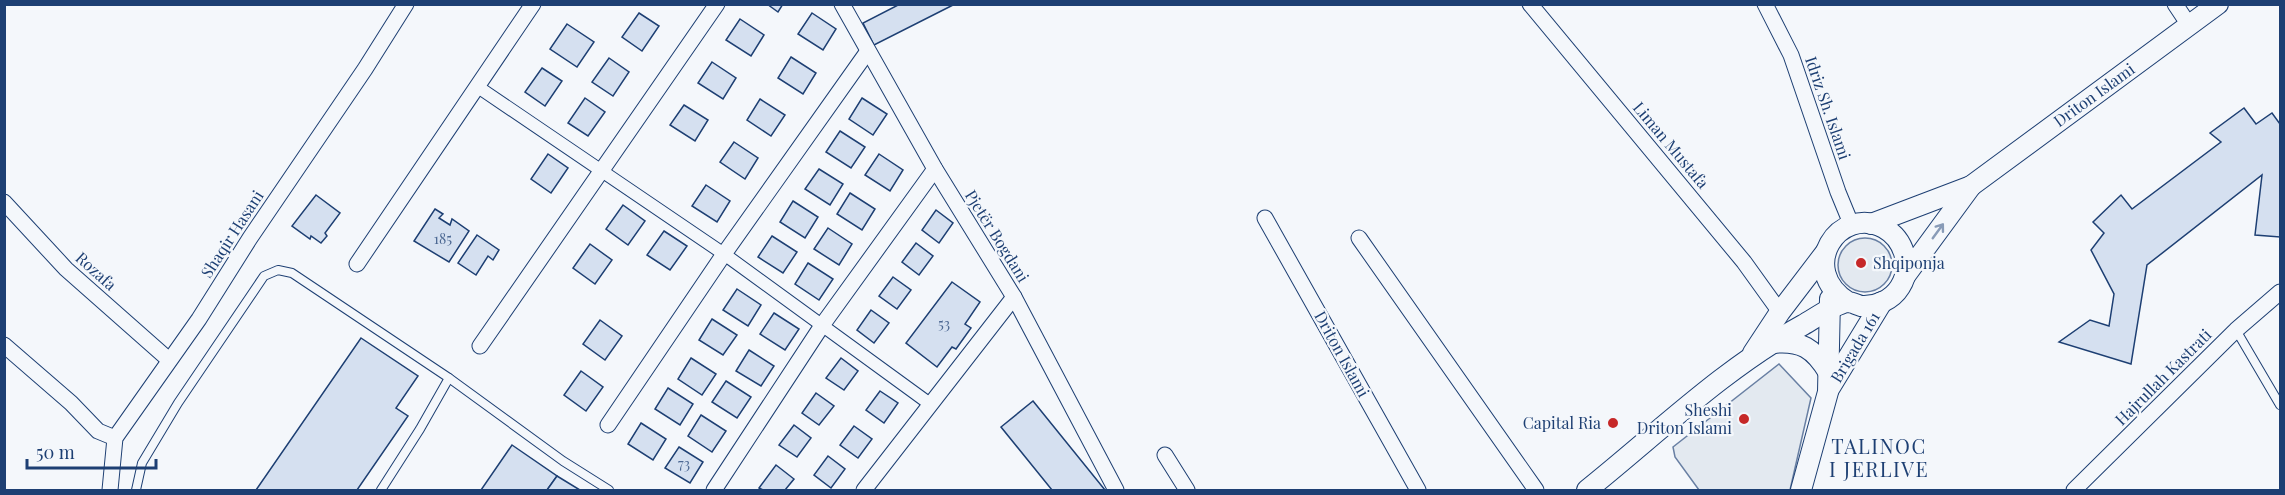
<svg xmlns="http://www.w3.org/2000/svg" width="2285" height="495" font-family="'Playfair Display',serif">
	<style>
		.green { fill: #e3e9f0; stroke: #687fa3; stroke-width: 1.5 }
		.building { fill: #d5e0f0; stroke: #1d3f73; stroke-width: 1.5 }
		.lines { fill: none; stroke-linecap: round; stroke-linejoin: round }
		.service-casing { stroke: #1d3f73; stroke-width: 10 }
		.pedestrian-casing { stroke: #1d3f73; stroke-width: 14 }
		.minor-casing { stroke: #1d3f73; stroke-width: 17 }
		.tertiary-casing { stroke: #1d3f73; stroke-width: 22 }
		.service { stroke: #f4f7fb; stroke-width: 8 }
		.pedestrian { stroke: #f4f7fb; stroke-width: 12 }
		.minor { stroke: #f4f7fb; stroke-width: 15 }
		.tertiary { stroke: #f4f7fb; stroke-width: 20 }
		.oneway { stroke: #889bb7 }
		.poi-dot { fill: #c62828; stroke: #f4f7fb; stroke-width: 2 }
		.labels { text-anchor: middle; stroke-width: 4.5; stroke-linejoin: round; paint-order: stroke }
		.number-label { font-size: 14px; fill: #4b6792 }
		.street-label { font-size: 16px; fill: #1d3f73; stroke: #f4f7fb }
		.poi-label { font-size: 16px; fill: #1d3f73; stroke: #f4f7fb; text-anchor: end }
		.quarter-label { font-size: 20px; letter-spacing: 1.5px; fill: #1d3f73; stroke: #f4f7fb }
	</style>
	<rect width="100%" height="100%" fill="#f4f7fb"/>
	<g class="green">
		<circle cx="1865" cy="265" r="27"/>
		<polygon points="1779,364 1811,398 1790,490 1699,490 1675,457 1673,447"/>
	</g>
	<g class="building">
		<polygon points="767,4 783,4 778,12"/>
		<polygon points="900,4 955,4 874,45 863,23"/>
		<polygon points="639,13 659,26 642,51 622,37"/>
		<polygon points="812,13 836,29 823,50 798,34"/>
		<polygon points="740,19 764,35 751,56 726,40"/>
		<polygon points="567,24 594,42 577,67 550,49"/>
		<polygon points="791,57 816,73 803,94 778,78"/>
		<polygon points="609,58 629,72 613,96 592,82"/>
		<polygon points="712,62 736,78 723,99 698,83"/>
		<polygon points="542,68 562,81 545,106 525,92"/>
		<polygon points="585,98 605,112 588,136 568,123"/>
		<polygon points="862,98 887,114 873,135 849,119"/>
		<polygon points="760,99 785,115 771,136 747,120"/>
		<polygon points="684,105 708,120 695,141 670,125"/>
		<polygon points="2244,108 2256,124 2272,113 2280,124 2280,237 2255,235 2262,175 2147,265 2131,364 2059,342 2090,320 2109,326 2114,294 2091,250 2104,233 2093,222 2121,195 2132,209 2221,142 2210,133"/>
		<polygon points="840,131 865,147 851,168 826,152"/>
		<polygon points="734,142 758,158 745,179 720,162"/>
		<polygon points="548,154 568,168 551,193 531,179"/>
		<polygon points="879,154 903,170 890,191 865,175"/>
		<polygon points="819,169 843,184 830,205 805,189"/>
		<polygon points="706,185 730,201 717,222 692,206"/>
		<polygon points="850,193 875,209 862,230 837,214"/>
		<polygon points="316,195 340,213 325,233 327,236 321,243 311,236 310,239 292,226"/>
		<polygon points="793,201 818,217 805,238 780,222"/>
		<polygon points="623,205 645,221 628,245 606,229"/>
		<polygon points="435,209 443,214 439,218 450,225 452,219 469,231 449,262 414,241"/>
		<polygon points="936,210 953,223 939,243 922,230"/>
		<polygon points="828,228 852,244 839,265 814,249"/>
		<polygon points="664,231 687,246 670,270 647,255"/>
		<polygon points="477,235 499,250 493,260 488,256 476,275 458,263"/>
		<polygon points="772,236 797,252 783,273 758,257"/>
		<polygon points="916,243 933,256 919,275 902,262"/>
		<polygon points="590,244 612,260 595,284 573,268"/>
		<polygon points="808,263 833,279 819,300 795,284"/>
		<polygon points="893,277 911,290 897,309 879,296"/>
		<polygon points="952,282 980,302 965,324 971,328 956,349 952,347 937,367 906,343"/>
		<polygon points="737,289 761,305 748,326 723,310"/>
		<polygon points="871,310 889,323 874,343 857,330"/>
		<polygon points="774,313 799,329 785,350 760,334"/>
		<polygon points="712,319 737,335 723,355 699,340"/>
		<polygon points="600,320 622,336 605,360 583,344"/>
		<polygon points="361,338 418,376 396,408 408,416 357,490 256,490"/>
		<polygon points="749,350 774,366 761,386 736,371"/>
		<polygon points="691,358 716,374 702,395 678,379"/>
		<polygon points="841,358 858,371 844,390 826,378"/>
		<polygon points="581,371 603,387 586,411 564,395"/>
		<polygon points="726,381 751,397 737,418 712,402"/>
		<polygon points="668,388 693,404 680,425 655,409"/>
		<polygon points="880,391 898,403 884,423 866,410"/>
		<polygon points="816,393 834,406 819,425 802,413"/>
		<polygon points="1033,401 1105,490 1052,490 1001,427"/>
		<polygon points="701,415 726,431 712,452 688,436"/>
		<polygon points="641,423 666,439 653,460 628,444"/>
		<polygon points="794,425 811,438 797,457 779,445"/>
		<polygon points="854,426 872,439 858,458 840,445"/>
		<polygon points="512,445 557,476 547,490 481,490"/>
		<polygon points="679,447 703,462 690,483 665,468"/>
		<polygon points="828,456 845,469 831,488 814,475"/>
		<polygon points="776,465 794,479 785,490 763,490 759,488"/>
		<polygon points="557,476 580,490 547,490"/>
	</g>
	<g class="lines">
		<g class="service-casing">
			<g id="service">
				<polyline points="2236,330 2280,405"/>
				<polyline points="136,490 142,463 178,403 264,276 278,270 292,273 449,378 563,461 609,490"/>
				<polyline points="381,490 420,429 449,378"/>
			</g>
		</g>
		<g class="pedestrian-casing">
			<polyline id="pedestrian" points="478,87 724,254 930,404"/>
		</g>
		<g class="minor-casing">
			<g id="minor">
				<polyline points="842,4 935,169 1014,297 1116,490"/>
				<polyline points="1530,4 1744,262 1780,312"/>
				<polyline points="1765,4 1791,55 1838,192 1852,226"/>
				<polyline points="2175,4 2189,25"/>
				<polyline points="4,202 66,269 169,360"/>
				<polyline points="1265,218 1418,490"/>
				<polyline points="1359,238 1536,490"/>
				<polyline points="357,264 533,4"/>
				<polyline points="4,345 71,403 98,431 115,438"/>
				<polyline points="480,346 717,4"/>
				<polyline points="608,425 724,254 868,51"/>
				<polyline points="1165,455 1187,490"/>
				<polyline points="110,490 115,438 199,319 250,238 365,69 406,4"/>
				<polyline points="714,490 823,324 935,169"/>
				<polyline points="864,490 1014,297"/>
				<polyline points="2074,490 2236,330 2280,292"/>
			</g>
		</g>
		<g class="tertiary-casing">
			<g id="tertiary">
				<polyline points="1871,224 1971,186 2218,4"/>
				<polyline points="1905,276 1971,186"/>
				<path d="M1772 343C1801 340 1814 348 1829 373"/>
				<polyline points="1753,353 1780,312 1825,253"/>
				<polyline points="1829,389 1882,302"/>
				<path d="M1587 490C1657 434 1723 369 1803 325 1814 319 1836 303 1848 302 1852 302 1857 305 1861 306 1876 307 1892 300 1900 287 1913 267 1904 239 1884 228 1839 204 1796 269 1848 302"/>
				<polyline points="1801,490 1828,392 1830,299"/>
			</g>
		</g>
		<use href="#service" class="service"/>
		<use href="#pedestrian" class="pedestrian"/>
		<use href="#minor" class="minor"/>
		<use href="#tertiary" class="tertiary"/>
	</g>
	<defs><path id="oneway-shaft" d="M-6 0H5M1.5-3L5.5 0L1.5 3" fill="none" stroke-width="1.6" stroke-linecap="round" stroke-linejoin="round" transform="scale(1.5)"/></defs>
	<use class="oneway" href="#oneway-shaft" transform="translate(1938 231) rotate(-54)"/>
	<g class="poi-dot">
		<circle cx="1861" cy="263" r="6"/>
		<circle cx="1744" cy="419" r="6"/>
		<circle cx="1613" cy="423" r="6"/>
	</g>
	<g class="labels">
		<g class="number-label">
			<text x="443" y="244">185</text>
			<text x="944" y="329">53</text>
			<text x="684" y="469">73</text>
		</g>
		<g class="street-label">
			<text transform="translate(2094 95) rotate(-36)" y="6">Driton Islami</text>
			<text transform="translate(1828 108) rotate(71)" y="6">Idriz Sh. Islami</text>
			<text transform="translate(1671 145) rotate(50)" y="6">Liman Mustafa</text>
			<text transform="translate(232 234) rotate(-57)" y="6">Shaqir Hasani</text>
			<text transform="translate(997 236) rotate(58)" y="6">Pjetër Bogdani</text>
			<text transform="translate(96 271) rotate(42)" y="6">Rozafa</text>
			<text transform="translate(1855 347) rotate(-59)" y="6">Brigada 161</text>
			<text transform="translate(1342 354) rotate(61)" y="6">Driton Islami</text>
			<text transform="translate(2163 377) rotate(-45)" y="6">Hajrullah Kastrati</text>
		</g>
		<g class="poi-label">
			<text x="1873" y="269" text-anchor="start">Shqiponja</text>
			<text x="1732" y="416">Sheshi<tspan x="1732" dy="18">Driton Islami</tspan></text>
			<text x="1601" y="429">Capital Ria</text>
		</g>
		<g class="quarter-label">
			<text x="1879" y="454">TALINOC<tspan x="1879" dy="23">I JERLIVE</tspan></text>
		</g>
	</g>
	<rect width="2285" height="495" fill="none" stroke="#1d3f73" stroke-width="12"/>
	<path d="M27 459v9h129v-9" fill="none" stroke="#1d3f73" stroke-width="3"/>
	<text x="36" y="459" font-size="18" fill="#1d3f73" stroke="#f4f7fb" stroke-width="4.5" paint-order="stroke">50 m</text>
</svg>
